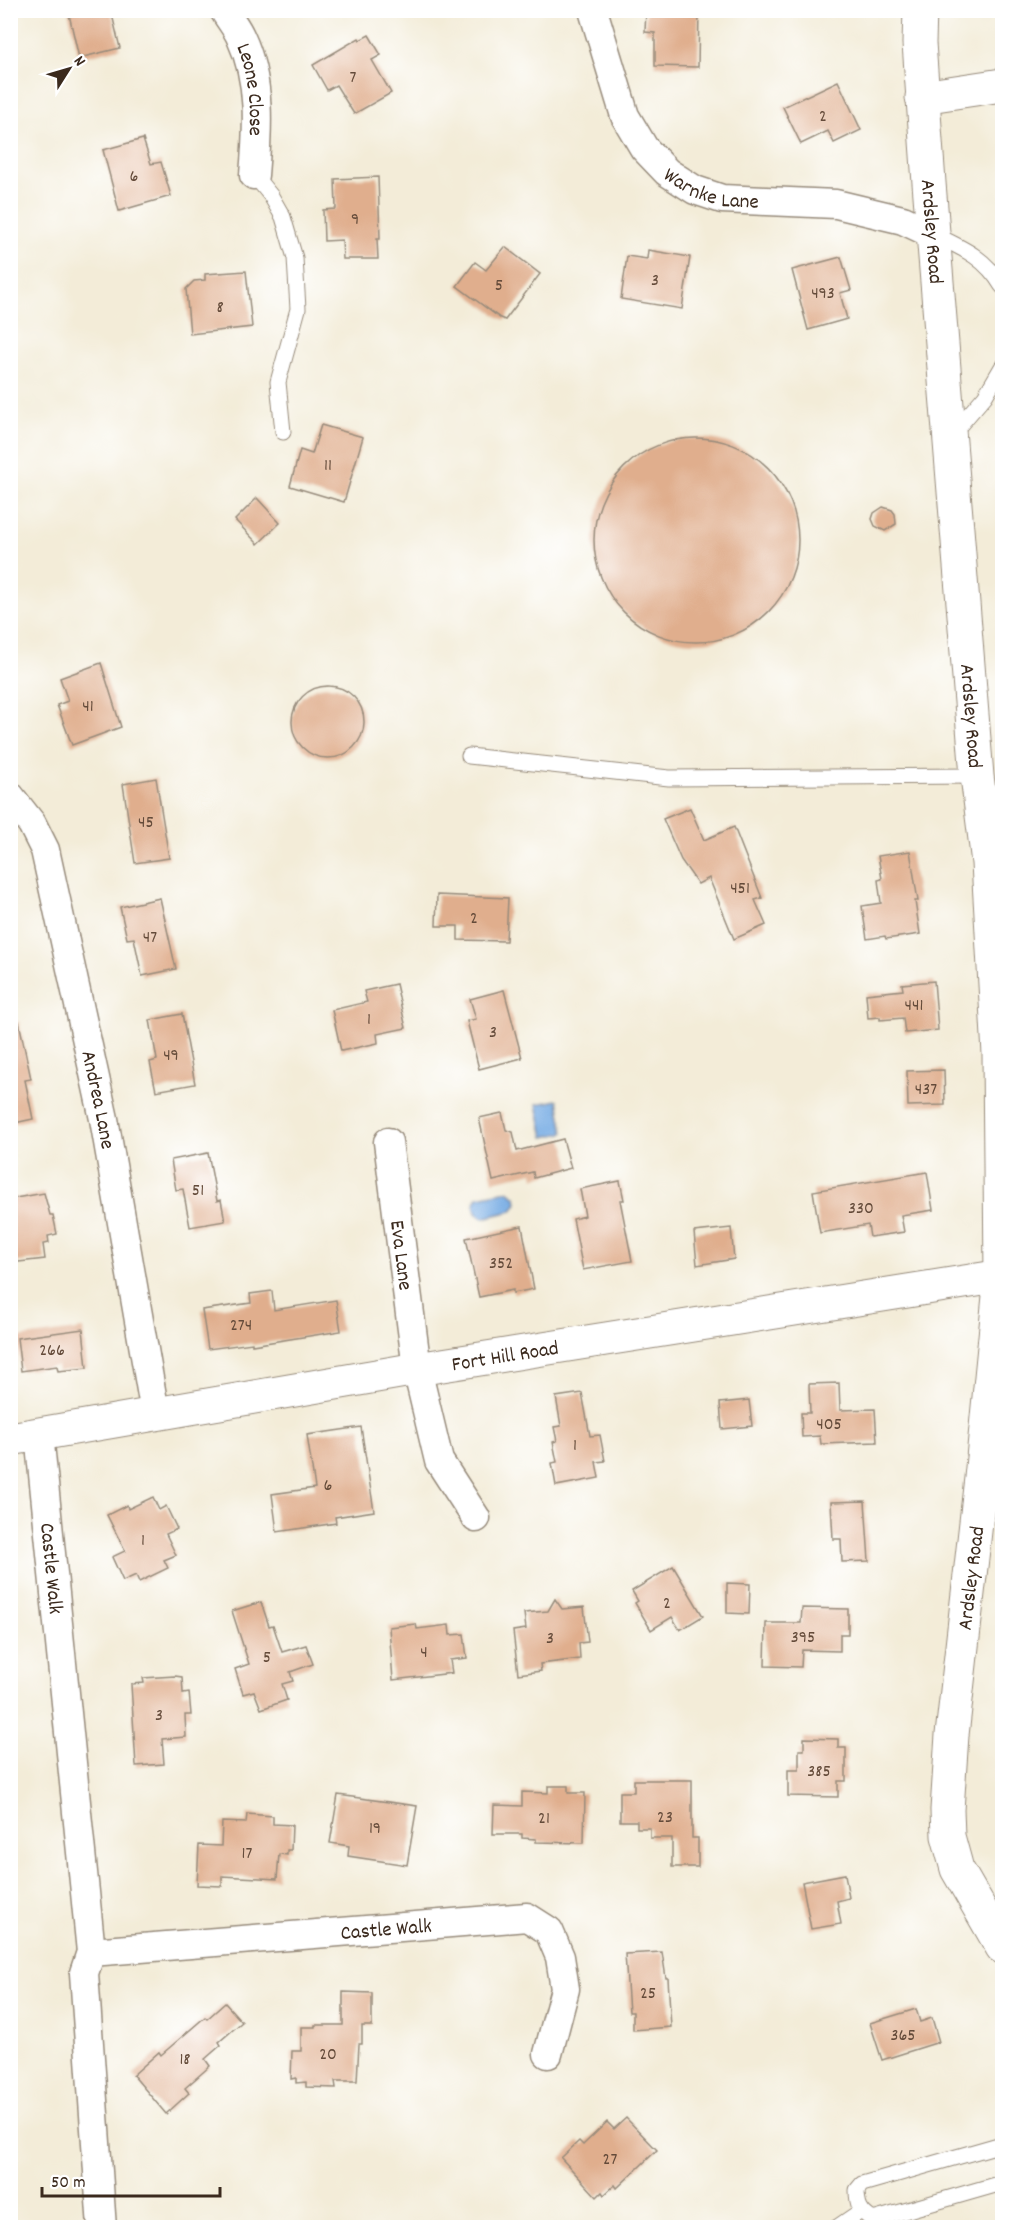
<svg xmlns="http://www.w3.org/2000/svg" width="1013" height="2238" font-family="Dekko,sans-serif">
	<style>
		.water { fill: #75aae3; stroke: #586a80; stroke-width: 1.5 }
		.building { fill: #e0ae8d }
		.lines { fill: none; stroke-linecap: round; stroke-linejoin: round }
		.service-casing { stroke: #978b7b; stroke-width: 17 }
		.minor-casing { stroke: #978b7b; stroke-width: 31 }
		.tertiary-casing { stroke: #978b7b; stroke-width: 35 }
		.secondary-casing { stroke: #978b7b; stroke-width: 35 }
		.service { stroke: #fff; stroke-width: 15 }
		.minor { stroke: #fff; stroke-width: 28 }
		.tertiary { stroke: #fff; stroke-width: 33 }
		.secondary { stroke: #fff; stroke-width: 33 }
		.labels { text-anchor: middle; stroke-width: 4.5; stroke-linejoin: round; paint-order: stroke }
		.number-label { font-size: 18px; fill: #644b3a }
		.street-label { font-size: 21px; fill: #3b2a1e; stroke: #fff }
	</style>
	<rect width="100%" height="100%" fill="#fff"/>
	<filter id="ink" filterUnits="userSpaceOnUse"><feTurbulence type="fractalNoise" baseFrequency=".0167" numOctaves="2"/><feDisplacementMap in="SourceGraphic" scale="12" xChannelSelector="R" yChannelSelector="G"/><feConvolveMatrix kernelMatrix="1 2 1 2 8 2 1 2 1" color-interpolation-filters="sRGB"/></filter>
	<filter id="wash" filterUnits="userSpaceOnUse"><feTurbulence type="fractalNoise" baseFrequency=".008" numOctaves="4" result="noise"/><feDisplacementMap in="SourceGraphic" scale="24" xChannelSelector="R" yChannelSelector="G"/><feGaussianBlur stdDeviation="1.35" result="paint"/><feColorMatrix in="noise" values="0 0 0 0 0 0 0 0 0 0 0 0 0 0 0 0 0 1.4 0 .05"/><feComposite in="paint" operator="in"/></filter>
	<g filter="url(#wash)">
		<rect width="100%" height="100%" fill="#f3ecd8"/>
		<g class="water">
			<polygon points="558,1100 564,1133 544,1137 537,1104"/>
			<polygon points="508,1191 516,1197 517,1203 512,1211 483,1218 476,1213 474,1204 478,1197"/>
		</g>
		<g id="blocks">
			<g class="building">
				<polygon points="68,10 111,10 120,48 79,58"/>
				<polygon points="646,10 699,10 698,67 655,66 655,33 645,32"/>
				<polygon points="369,35 381,55 372,60 391,93 354,114 336,85 327,90 313,65 359,38 360,40"/>
				<polygon points="838,81 861,130 834,143 828,131 801,144 783,107"/>
				<polygon points="143,139 151,164 161,162 171,196 119,211 103,150"/>
				<polygon points="378,177 380,239 377,239 378,259 343,259 342,240 324,241 323,210 336,209 335,179"/>
				<polygon points="505,247 540,274 505,320 500,318 457,286 475,262 486,270"/>
				<polygon points="648,250 690,257 682,309 621,299 627,256 647,259"/>
				<polygon points="841,257 851,290 840,293 847,319 808,330 792,270"/>
				<polygon points="246,271 252,327 190,334 186,289 194,281 205,280 205,274"/>
				<polygon points="321,425 363,437 344,502 290,486 300,450 312,454"/>
				<circle cx="696" cy="540" r="102"/>
				<polygon points="257,498 280,523 258,544 235,520"/>
				<polygon points="883,507 892,510 895,514 896,524 885,531 875,526 872,519 874,513"/>
				<polygon points="101,663 121,727 72,745 57,705 68,701 60,678"/>
				<circle cx="328" cy="722" r="36"/>
				<polygon points="156,778 169,858 135,863 123,784"/>
				<polygon points="690,808 704,840 734,827 762,898 755,900 766,925 734,939 709,878 698,884 681,860 663,819"/>
				<polygon points="910,851 918,901 915,901 920,934 886,939 885,936 867,939 862,906 881,903 878,880 882,879 878,856"/>
				<polygon points="437,895 508,898 506,941 458,940 458,926 436,926"/>
				<polygon points="160,898 176,969 142,976 134,938 127,939 120,907"/>
				<polygon points="934,981 938,1030 905,1033 903,1018 880,1020 880,1017 868,1018 866,994 903,990 902,984"/>
				<polygon points="396,984 406,1028 377,1034 378,1043 341,1051 332,1010 367,1002 364,991"/>
				<polygon points="504,990 522,1058 479,1069 467,1021 476,1019 470,999"/>
				<polygon points="182,1014 195,1084 156,1091 150,1062 157,1060 150,1020"/>
				<polygon points="10,1022 19,1022 31,1079 25,1080 33,1119 10,1124"/>
				<polygon points="944,1070 945,1105 908,1106 907,1071"/>
				<polygon points="502,1113 506,1130 513,1132 517,1151 563,1139 571,1168 534,1178 533,1172 493,1181 479,1118"/>
				<polygon points="208,1153 217,1201 221,1200 225,1221 190,1227 183,1189 176,1190 171,1160"/>
				<polygon points="927,1172 933,1210 901,1215 904,1232 870,1237 868,1225 820,1233 813,1191"/>
				<polygon points="620,1181 624,1200 620,1200 632,1261 583,1270 573,1219 585,1216 580,1189"/>
				<polygon points="44,1193 50,1215 53,1215 57,1234 48,1236 49,1243 43,1244 45,1259 10,1263 10,1199"/>
				<polygon points="522,1226 534,1289 513,1293 513,1290 479,1297 466,1238"/>
				<polygon points="731,1228 734,1259 697,1265 694,1232"/>
				<polygon points="272,1291 274,1310 336,1300 341,1331 252,1345 252,1343 208,1349 202,1310 251,1303 250,1294"/>
				<polygon points="83,1329 87,1368 58,1371 57,1366 21,1371 17,1338"/>
				<polygon points="839,1383 840,1410 875,1409 877,1442 821,1444 820,1436 802,1437 801,1413 810,1413 809,1384"/>
				<polygon points="582,1393 590,1436 600,1435 605,1461 596,1462 599,1478 556,1486 552,1463 557,1462 553,1442 557,1441 554,1427 561,1426 556,1397"/>
				<polygon points="749,1400 752,1426 722,1429 720,1403"/>
				<polygon points="361,1427 374,1511 335,1517 336,1523 277,1532 272,1494 315,1488 307,1435"/>
				<polygon points="153,1497 159,1510 166,1506 177,1529 166,1534 176,1555 164,1560 168,1568 139,1582 136,1575 123,1581 112,1557 125,1551 107,1515 127,1505 128,1509"/>
				<polygon points="865,1501 869,1561 842,1562 841,1539 833,1539 831,1502"/>
				<polygon points="673,1566 703,1616 680,1630 672,1617 651,1630 635,1603 638,1601 632,1591"/>
				<polygon points="727,1583 750,1584 749,1614 727,1613"/>
				<polygon points="555,1599 562,1609 584,1607 588,1642 579,1643 580,1659 540,1664 541,1671 518,1674 513,1631 526,1629 524,1613 548,1611"/>
				<polygon points="261,1602 269,1626 273,1625 282,1652 306,1645 313,1664 290,1672 293,1681 282,1684 287,1700 261,1709 254,1691 243,1694 235,1669 249,1664 232,1611"/>
				<polygon points="802,1608 848,1609 848,1634 840,1634 840,1651 802,1650 801,1667 765,1666 766,1623 801,1623"/>
				<polygon points="416,1624 417,1629 449,1625 450,1635 464,1634 467,1658 450,1660 452,1673 393,1680 389,1627"/>
				<polygon points="175,1676 182,1677 183,1693 189,1692 191,1715 185,1715 186,1737 162,1739 164,1764 136,1766 131,1684 144,1683 143,1678"/>
				<polygon points="804,1738 838,1739 838,1748 846,1748 846,1781 838,1781 838,1797 788,1796 788,1770 799,1770 799,1750 804,1750"/>
				<polygon points="634,1780 692,1780 692,1838 698,1838 698,1867 672,1867 672,1838 650,1838 650,1828 637,1828 637,1821 620,1821 620,1792 634,1792"/>
				<polygon points="548,1786 568,1786 568,1793 585,1793 584,1843 536,1842 536,1839 522,1838 522,1834 493,1834 494,1805 522,1806 522,1792 548,1793"/>
				<polygon points="338,1795 417,1806 407,1865 348,1856 349,1846 330,1843"/>
				<polygon points="247,1814 273,1816 273,1824 292,1825 291,1850 287,1850 287,1855 279,1854 277,1879 222,1876 222,1886 197,1885 199,1845 221,1846 222,1822 246,1823"/>
				<polygon points="845,1874 849,1898 837,1901 841,1924 811,1929 802,1882"/>
				<polygon points="662,1952 666,1978 668,1978 671,2027 633,2030 633,2012 629,2012 625,1954"/>
				<polygon points="343,1992 372,1993 372,2026 362,2026 362,2044 359,2044 357,2081 335,2081 336,2088 306,2087 306,2082 296,2083 296,2078 291,2079 292,2051 301,2051 301,2027 315,2027 315,2025 343,2025"/>
				<polygon points="225,2003 242,2022 219,2042 221,2045 205,2059 210,2066 185,2088 189,2093 166,2114 133,2075 159,2052 161,2055 205,2017 207,2019"/>
				<polygon points="916,2009 920,2022 932,2018 939,2042 882,2060 870,2023"/>
				<polygon points="626,2118 657,2150 617,2188 615,2185 604,2195 602,2192 597,2197 561,2158 579,2141 583,2145 607,2122 614,2129"/>
			</g>
		</g>
	</g>
	<g filter="url(#ink)">
		<use href="#blocks" fill-opacity="0" stroke="#978b7b" stroke-width="1.5"/>
		<g class="lines">
			<g class="service-casing">
				<g id="service">
					<polyline points="254,175 271,196 283,217 295,258 298,309 278,382 283,432"/>
					<path d="M933 234C962 248 985 257 1002 286"/>
					<polyline points="953,433 985,396 1002,367"/>
					<polyline points="469,756 669,778 977,776"/>
					<path d="M1002 2144 862 2184 857 2190C857 2205 860 2212 873 2220L1002 2183"/>
					<polyline points="836,2228 861,2211"/>
				</g>
			</g>
			<g class="minor-casing">
				<g id="minor">
					<path id="s1" d="M224 10C229 19 237 28 241 38 261 81 258 129 254 175"/>
					<path id="s2" d="M593 10 625 116 644 148 667 172 695 190 722 199 836 204 903 220 933 234"/>
					<path id="s3" d="M10 796 32 824 45 850 104 1119 155 1413"/>
					<path id="s4" d="M388 1142 417 1369 439 1461 476 1518"/>
					<path id="s5" d="M39 1434 91 1952 84 1973 102 2228"/>
					<path id="s6" d="M91 1952 527 1917 549 1931 560 1957 565 1989 548 2054"/>
				</g>
			</g>
			<g class="tertiary-casing">
				<g id="tertiary">
					<polyline points="922,97 1002,85"/>
					<path id="s7" d="M10 1439 417 1369 1002 1276"/>
				</g>
			</g>
			<g class="secondary-casing">
				<g id="secondary">
					<path id="s8" d="M920 10 919 43 929 183 977 776 988 863 999 1054 1001 1276 981 1478 952 1735 947 1810 948 1836 957 1869 1002 1947"/>
				</g>
			</g>
			<use href="#service" class="service"/>
			<use href="#minor" class="minor"/>
			<use href="#tertiary" class="tertiary"/>
			<use href="#secondary" class="secondary"/>
		</g>
	</g>
	<g class="labels">
		<g class="number-label">
			<text x="353" y="82">7</text>
			<text x="823" y="121">2</text>
			<text x="134" y="181">6</text>
			<text x="355" y="224">9</text>
			<text x="655" y="285">3</text>
			<text x="499" y="290">5</text>
			<text x="823" y="298">493</text>
			<text x="220" y="312">8</text>
			<text x="328" y="470">11</text>
			<text x="88" y="711">41</text>
			<text x="146" y="827">45</text>
			<text x="740" y="893">451</text>
			<text x="474" y="923">2</text>
			<text x="150" y="942">47</text>
			<text x="914" y="1010">441</text>
			<text x="369" y="1024">1</text>
			<text x="493" y="1037">3</text>
			<text x="171" y="1060">49</text>
			<text x="926" y="1094">437</text>
			<text x="198" y="1195">51</text>
			<text x="861" y="1213">330</text>
			<text x="501" y="1268">352</text>
			<text x="241" y="1330">274</text>
			<text x="52" y="1355">266</text>
			<text x="829" y="1429">405</text>
			<text x="575" y="1450">1</text>
			<text x="328" y="1490">6</text>
			<text x="143" y="1545">1</text>
			<text x="667" y="1608">2</text>
			<text x="803" y="1642">395</text>
			<text x="550" y="1643">3</text>
			<text x="424" y="1657">4</text>
			<text x="267" y="1662">5</text>
			<text x="159" y="1720">3</text>
			<text x="819" y="1776">385</text>
			<text x="665" y="1822">23</text>
			<text x="544" y="1823">21</text>
			<text x="375" y="1833">19</text>
			<text x="247" y="1858">17</text>
			<text x="648" y="1998">25</text>
			<text x="903" y="2040">365</text>
			<text x="328" y="2059">20</text>
			<text x="185" y="2064">18</text>
			<text x="610" y="2164">27</text>
		</g>
		<g class="street-label">
			<text dy="7" stroke="none"><textPath href="#s1" startOffset="86">Leone Close</textPath></text>
			<text dy="7" stroke="none"><textPath href="#s2" startOffset="230">Warnke Lane</textPath></text>
			<text dy="7" stroke="none"><textPath href="#s8" startOffset="222">Ardsley Road</textPath></text>
			<text dy="7" stroke="none"><textPath href="#s8" startOffset="708">Ardsley Road</textPath></text>
			<text dy="7" stroke="none"><textPath href="#s3" startOffset="320">Andrea Lane</textPath></text>
			<text dy="7" stroke="none"><textPath href="#s4" startOffset="114">Eva Lane</textPath></text>
			<text dy="7" stroke="none"><textPath href="#s7" startOffset="502">Fort Hill Road</textPath></text>
			<text dy="7" stroke="none"><textPath href="#s5" startOffset="135">Castle Walk</textPath></text>
			<text transform="translate(970 1578) rotate(-83)" y="7">Ardsley Road</text>
			<text dy="7" stroke="none"><textPath href="#s6" startOffset="296">Castle Walk</textPath></text>
		</g>
	</g>
	<rect width="1013" height="2238" fill="none" stroke="#fff" stroke-width="36"/>
	<g transform="translate(69 69) rotate(53)" stroke="#ffffff" stroke-width="4.5" paint-order="stroke">
	<path d="M0-4.5L10 22L0 15L-10 22Z" fill="#3b2a1e"/>
	<text y="-9" font-size="16" font-weight="bold" text-anchor="middle" fill="#3b2a1e">N</text>
	</g>
	<path d="M42 2187v9h178v-9" fill="none" stroke="#3b2a1e" stroke-width="3"/>
	<text x="51" y="2187" font-size="18" fill="#3b2a1e" stroke="#ffffff" stroke-width="4.5" paint-order="stroke">50 m</text>
</svg>
